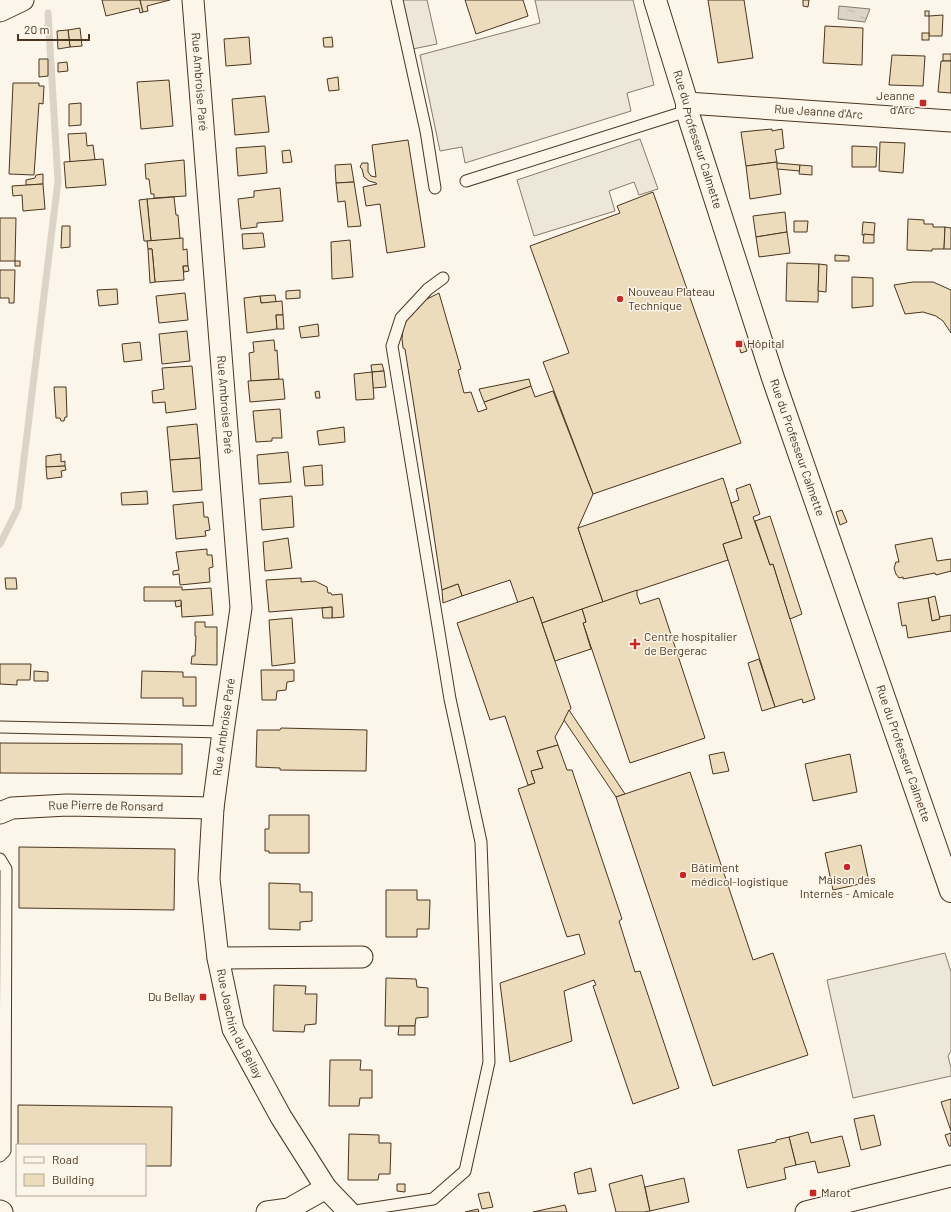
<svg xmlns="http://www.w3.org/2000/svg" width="951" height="1212" font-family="Barlow,sans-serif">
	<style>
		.parking { fill: #ede7d9; stroke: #887966 }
		.water { fill: url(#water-ripples); stroke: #887966 }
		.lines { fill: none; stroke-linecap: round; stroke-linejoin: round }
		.stream { stroke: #dcd4c6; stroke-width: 7 }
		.building { fill: #ecdcbc; stroke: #4a3520 }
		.service-casing { stroke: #4a3520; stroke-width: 13 }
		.minor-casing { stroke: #4a3520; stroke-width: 23 }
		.secondary-casing { stroke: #4a3520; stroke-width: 24 }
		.service { stroke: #fbf6e9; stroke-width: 11 }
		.minor { stroke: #fbf6e9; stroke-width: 21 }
		.secondary { stroke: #fbf6e9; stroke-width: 22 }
		.poi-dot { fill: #c62828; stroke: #fbf6e9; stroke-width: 1.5 }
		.labels { text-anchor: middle; stroke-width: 3; stroke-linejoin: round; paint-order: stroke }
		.street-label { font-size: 12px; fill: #4a3520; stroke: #fbf6e9 }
		.poi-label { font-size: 12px; fill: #4a3520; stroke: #fbf6e9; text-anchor: start }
	</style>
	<defs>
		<pattern id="water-ripples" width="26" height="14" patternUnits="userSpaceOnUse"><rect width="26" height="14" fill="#dcd4c6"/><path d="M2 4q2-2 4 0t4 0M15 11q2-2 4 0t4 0" fill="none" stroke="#beb7aa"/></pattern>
	</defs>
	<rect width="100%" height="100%" fill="#fbf6e9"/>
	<g class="parking">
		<polygon points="397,0 427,0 437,44 408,50"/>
		<polygon points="535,0 633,0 654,85 627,93 631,111 465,163 462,147 440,151 420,55 540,23"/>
		<polygon points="640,139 658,189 639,195 634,182 609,191 615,211 534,236 517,180"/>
		<polygon points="945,953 951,972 951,1051 948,1056 951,1068 951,1076 853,1098 827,980"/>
	</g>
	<polygon class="water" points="839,6 870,9 865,22 838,19"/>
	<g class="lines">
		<polyline class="stream" points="0,544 18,508 58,181 48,13"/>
	</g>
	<g class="building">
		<polygon points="102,0 140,0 143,12 140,13 139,8 106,16"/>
		<polygon points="140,0 170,0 147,6 148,11 143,12"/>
		<polygon points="465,0 523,0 528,16 476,34"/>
		<polygon points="708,0 744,0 753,58 718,63"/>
		<polygon points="803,0 809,0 808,7 803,6"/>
		<rect x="925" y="11" width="4" height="5"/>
		<polygon points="943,15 942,36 929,36 929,16"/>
		<polygon points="825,26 863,28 862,65 823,63"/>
		<polygon points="80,28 82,46 70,47 68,30"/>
		<polygon points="68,30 70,47 58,49 57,31"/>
		<rect x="922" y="33" width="7" height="7"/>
		<polygon points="249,37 251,64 226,66 224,39"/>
		<polygon points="332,37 333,47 324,47 323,38"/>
		<rect x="943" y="54" width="8" height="7"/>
		<polygon points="892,55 925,56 923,86 889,85"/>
		<polygon points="39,59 48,59 48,76 39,77"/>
		<polygon points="941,61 951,61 951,93 938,92"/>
		<polygon points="67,62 68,71 58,72 58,63"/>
		<polygon points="338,77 339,90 329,91 327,79"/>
		<polygon points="169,80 173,126 141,129 137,82"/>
		<polygon points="13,83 39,83 39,86 44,86 43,104 39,103 34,175 9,174"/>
		<polygon points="265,96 269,132 235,135 232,99"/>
		<polygon points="81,103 81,125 69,126 69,104"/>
		<polygon points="772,129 772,131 782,129 784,148 775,150 777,162 746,166 741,132"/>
		<polygon points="86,133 87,146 93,145 95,160 70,162 68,134"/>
		<polygon points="408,140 425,247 387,253 380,204 366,206 363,187 377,184 376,183 369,181 364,177 362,169 360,167 362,163 368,163 368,172 371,176 376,177 372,145"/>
		<polygon points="880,142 905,143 903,173 879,171"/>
		<polygon points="265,146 267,173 238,176 236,148"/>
		<polygon points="852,146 877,147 876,167 852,167"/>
		<polygon points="290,150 292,162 283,163 282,151"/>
		<polygon points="103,159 106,185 66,188 64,162"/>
		<polygon points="184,160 186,196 154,198 154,194 151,194 149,179 146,179 145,164"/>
		<polygon points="777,162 781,194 750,199 746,166"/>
		<polygon points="777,163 800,165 800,171 777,169"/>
		<polygon points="351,164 354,182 336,183 335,165"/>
		<polygon points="800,165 812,166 812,175 799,174"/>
		<polygon points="43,174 43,184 26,185 26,180 35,178 36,175"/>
		<polygon points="354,182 361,226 348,227 345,201 338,202 336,183"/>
		<polygon points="43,184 45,209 23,211 22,195 13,196 12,186"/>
		<polygon points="280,188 283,221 257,223 257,227 241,229 238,199 254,197 254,191"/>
		<polygon points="653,192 741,443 593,494 543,362 569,353 530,246 620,213 617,206"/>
		<polygon points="174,197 176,215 178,215 180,239 151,241 147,199"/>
		<polygon points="147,199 151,241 144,241 139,200"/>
		<polygon points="785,212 787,232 756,237 753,216"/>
		<polygon points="0,218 16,218 15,261 0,261"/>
		<polygon points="908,219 924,220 924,224 933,224 933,227 945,227 944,249 932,249 932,251 907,250"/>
		<polygon points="794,221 808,221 807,232 794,232"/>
		<polygon points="863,222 875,223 874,235 862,235"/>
		<polygon points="62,226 70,226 70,247 61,248"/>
		<polygon points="945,227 951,228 951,249 944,249"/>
		<polygon points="787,232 790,253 759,257 756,237"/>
		<polygon points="263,233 265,247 243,249 242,234"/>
		<polygon points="864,234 874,235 874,243 863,243"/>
		<polygon points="183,238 183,250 187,249 188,266 183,266 184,280 155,282 152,249 148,249 147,241"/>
		<polygon points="350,240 353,277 332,279 331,242"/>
		<polygon points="148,249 152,249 155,282 150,283"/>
		<polygon points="835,255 849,256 849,261 835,261"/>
		<rect x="15" y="261" width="5" height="5"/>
		<polygon points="787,263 819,264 818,302 786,301"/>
		<polygon points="819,264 827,265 826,292 818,291"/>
		<polygon points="183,266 188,266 189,271 184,272"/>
		<polygon points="0,270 15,270 14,303 9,303 9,298 0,298"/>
		<polygon points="852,277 873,278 873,306 852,308"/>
		<polygon points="913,282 933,282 951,290 951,333 943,321 936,316 923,312 905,314 894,285"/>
		<polygon points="117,289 118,304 99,306 97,290"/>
		<polygon points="300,290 300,298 286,299 286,291"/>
		<polygon points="185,293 188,320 159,323 156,296"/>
		<polygon points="439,293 461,369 458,370 464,393 471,392 478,412 487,409 484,402 531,386 535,397 553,391 593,494 578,528 603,602 542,623 533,597 518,603 510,580 462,596 458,584 442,590 427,489 405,349 403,348 402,339 403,329 407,319 425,300"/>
		<polygon points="275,295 276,302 261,303 260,296"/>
		<polygon points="260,296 261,303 282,301 283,315 276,315 277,329 247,333 244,298"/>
		<polygon points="276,315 283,315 284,329 277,329"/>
		<polygon points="318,324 319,336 301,338 299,327"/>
		<polygon points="187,331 190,361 162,364 159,334"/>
		<polygon points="274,340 275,351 277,350 279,379 251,381 249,353 254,352 253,342"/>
		<polygon points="743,340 747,351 741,353 738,342"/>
		<polygon points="140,342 142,360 124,362 122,344"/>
		<polygon points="382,364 384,371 372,372 371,365"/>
		<polygon points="192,366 196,409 166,413 165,402 153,403 152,391 164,389 162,368"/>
		<polygon points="384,371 386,387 373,388 372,372"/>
		<polygon points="372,372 374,399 356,400 354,374"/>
		<polygon points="283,379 285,399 250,402 248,381"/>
		<polygon points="529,379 531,386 484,402 479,389"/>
		<polygon points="54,387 66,387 67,417 65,417 64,421 61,421 60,418 56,418"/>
		<polygon points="319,391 320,398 316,398 315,392"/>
		<polygon points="280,409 282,438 272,438 272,441 256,442 253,411"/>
		<polygon points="197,424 200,458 170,460 167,427"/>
		<polygon points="344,427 345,442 319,445 317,431"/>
		<polygon points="288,452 291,482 259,484 257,455"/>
		<polygon points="61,454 61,462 65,461 65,466 46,467 46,456"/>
		<polygon points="200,458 202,490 173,492 170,460"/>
		<polygon points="322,465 323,485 305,486 303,467"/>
		<polygon points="65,466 66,470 61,471 62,477 47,479 46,467"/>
		<polygon points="723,478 742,538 723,544 728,560 603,602 578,528"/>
		<polygon points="750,484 760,514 753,517 770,565 773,564 815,699 803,703 802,699 775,707 723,544 742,538 731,503 739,500 736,489"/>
		<polygon points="147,491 148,504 122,505 121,493"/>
		<polygon points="292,496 294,527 262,530 260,499"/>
		<polygon points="203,502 204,517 208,517 210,530 205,531 206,536 176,539 173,505"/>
		<polygon points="842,510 847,522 840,525 836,512"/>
		<polygon points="770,516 802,614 790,619 773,564 770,565 755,521"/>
		<polygon points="288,538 292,568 265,571 263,542"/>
		<polygon points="932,538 937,561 951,559 951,571 936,575 935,573 903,579 903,577 899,578 896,574 894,568 896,562 899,562 895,545"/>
		<polygon points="207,549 207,555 212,555 213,567 209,568 210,582 180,585 179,574 173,575 173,571 179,570 176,552"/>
		<polygon points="5,578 16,578 17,589 6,589"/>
		<polygon points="301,578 301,582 315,581 327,587 328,593 331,593 332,595 342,594 344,617 332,618 332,607 269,612 266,580"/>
		<polygon points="458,584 462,596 443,603 442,590"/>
		<polygon points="144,587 182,587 182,590 211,588 213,615 182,617 181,601 144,601"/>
		<polygon points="637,590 637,595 640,604 659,598 705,738 630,763 583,623 586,622 582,609"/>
		<polygon points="935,596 940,619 932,621 928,598"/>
		<polygon points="533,597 571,708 555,737 558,745 537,751 543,768 531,771 535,783 528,785 505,716 490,720 457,623"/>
		<polygon points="928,598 932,621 940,619 939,617 951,615 951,631 908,638 906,625 902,626 898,603"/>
		<polygon points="181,600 181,606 176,607 175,601"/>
		<polygon points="332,607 332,618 323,618 322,608"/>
		<polygon points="582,609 586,622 583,623 591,649 555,661 542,623"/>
		<polygon points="292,618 295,663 272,666 269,620"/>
		<polygon points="195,622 205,622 205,627 217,627 217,665 191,664 192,656 195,656 196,636 195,636"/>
		<polygon points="759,659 775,707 762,711 748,663"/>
		<polygon points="0,664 31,664 30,680 17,680 17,685 0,684"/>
		<polygon points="261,670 294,670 294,681 287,682 286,690 277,691 276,700 262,700"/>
		<polygon points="34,671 48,672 48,681 34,681"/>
		<polygon points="142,671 183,672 183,677 196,677 196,706 183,706 183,698 141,698"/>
		<polygon points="569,710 625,794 616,797 564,720"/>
		<polygon points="281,728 367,730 366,771 280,770 280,768 256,767 257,730 280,730"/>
		<polygon points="0,743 182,744 182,774 0,773"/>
		<polygon points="558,745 567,770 572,770 622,919 619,921 635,972 640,971 679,1088 633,1104 593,986 596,985 594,980 564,991 572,1041 510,1062 500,983 585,954 579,934 567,937 518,789 535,783 531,771 543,768 537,751"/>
		<polygon points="724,752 729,771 713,774 709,755"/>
		<polygon points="850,754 857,792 813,801 805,764"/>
		<polygon points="690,772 753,960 773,953 808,1055 713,1086 616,797"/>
		<polygon points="269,815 309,815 309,853 269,853 269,851 265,851 265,829 269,829"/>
		<polygon points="861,845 869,882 833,890 825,853"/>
		<polygon points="19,847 175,849 174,910 19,908"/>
		<polygon points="269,883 300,884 300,892 312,892 312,921 300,922 300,930 269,929"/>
		<polygon points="386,890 417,890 417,900 430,900 429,929 417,929 417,937 386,937"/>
		<polygon points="386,978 416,979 417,987 428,988 428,1017 416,1018 415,1026 385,1026"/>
		<polygon points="274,985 306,986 305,994 317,994 316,1024 305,1025 304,1032 273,1031"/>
		<polygon points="399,1026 415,1026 415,1035 398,1035"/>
		<polygon points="330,1060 361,1060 360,1070 372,1070 372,1098 360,1098 359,1106 329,1106"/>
		<polygon points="951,1099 951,1131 941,1102"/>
		<polygon points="18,1105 172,1107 171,1166 145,1166 145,1145 18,1145"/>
		<polygon points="874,1115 881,1145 861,1150 854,1119"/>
		<polygon points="808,1132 811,1143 842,1136 850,1166 818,1173 815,1161 796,1165 789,1137"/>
		<polygon points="951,1133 951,1146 949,1146 945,1135"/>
		<polygon points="349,1134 379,1135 379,1143 391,1143 390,1174 379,1174 378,1180 348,1180"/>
		<polygon points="789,1137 796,1165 784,1168 786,1179 747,1188 738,1150 776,1142 776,1140"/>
		<polygon points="591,1168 596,1191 578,1194 574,1173"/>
		<polygon points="642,1175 650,1211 644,1212 616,1212 609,1184"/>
		<polygon points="684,1178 689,1202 650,1211 645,1187"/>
		<polygon points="397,1184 405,1184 405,1192 397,1191"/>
		<polygon points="489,1192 493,1207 482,1209 478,1194"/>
		<polygon points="565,1205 567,1212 533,1212"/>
		<polygon points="478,1209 479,1212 465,1212"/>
	</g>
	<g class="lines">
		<g class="service-casing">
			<g id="service">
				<polyline points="397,0 426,131 435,188"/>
				<polyline points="466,181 687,111"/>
				<polyline points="0,727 223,732"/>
				<polyline points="0,859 6,869 5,1151 0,1156"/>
				<polyline points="349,1212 433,1199 465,1171 489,1062 481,842 450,699 392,346 401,318 428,289 443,278"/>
			</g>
		</g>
		<g class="minor-casing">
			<g id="minor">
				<path id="s1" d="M193 0 241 608 223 732 213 808 209 879 218 958 233 1029 281 1117 326 1188 349 1212"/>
				<polyline points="0,11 23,0"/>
				<path id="s2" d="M687 103 951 121"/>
				<path id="s3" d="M0 813 12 808 67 805 213 808"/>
				<polyline points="218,958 362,957"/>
				<polyline points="0,1211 2,1212"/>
				<polyline points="267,1212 289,1209 326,1188"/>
				<polyline points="806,1212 951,1176"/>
			</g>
		</g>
		<g class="secondary-casing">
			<g id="secondary">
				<path id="s4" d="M655 0 687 103V111L773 378 951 891"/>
			</g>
		</g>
		<use href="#service" class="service"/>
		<use href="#minor" class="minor"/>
		<use href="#secondary" class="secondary"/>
	</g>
	<g class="poi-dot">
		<rect x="919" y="99" width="8" height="8" rx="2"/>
		<circle cx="620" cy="299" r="4"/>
		<rect x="735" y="340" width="8" height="8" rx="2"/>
		<path d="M633 638h4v4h4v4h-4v4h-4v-4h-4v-4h4z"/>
		<circle cx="847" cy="867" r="4"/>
		<circle cx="683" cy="875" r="4"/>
		<rect x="199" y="993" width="8" height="8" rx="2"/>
		<rect x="809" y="1189" width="8" height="8" rx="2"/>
	</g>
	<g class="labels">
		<g class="street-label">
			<text dy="4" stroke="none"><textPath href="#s1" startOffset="82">Rue Ambroise Paré</textPath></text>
			<text dy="4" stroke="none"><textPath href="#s2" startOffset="132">Rue Jeanne d'Arc</textPath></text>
			<text dy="4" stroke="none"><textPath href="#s4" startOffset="146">Rue du Professeur Calmette</textPath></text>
			<text dy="4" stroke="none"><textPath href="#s1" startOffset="406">Rue Ambroise Paré</textPath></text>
			<text dy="4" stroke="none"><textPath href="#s4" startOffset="470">Rue du Professeur Calmette</textPath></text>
			<text transform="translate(224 727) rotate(-82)" y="4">Rue Ambroise Paré</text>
			<text dy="4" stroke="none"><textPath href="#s4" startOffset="794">Rue du Professeur Calmette</textPath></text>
			<text dy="4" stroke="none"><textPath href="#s3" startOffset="107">Rue Pierre de Ronsard</textPath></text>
			<text dy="4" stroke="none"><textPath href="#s1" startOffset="1032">Rue Joachim du Bellay</textPath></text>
		</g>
		<g class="poi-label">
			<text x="915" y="100" text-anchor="end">Jeanne<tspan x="915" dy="14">d'Arc</tspan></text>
			<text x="628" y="296">Nouveau Plateau<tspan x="628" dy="14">Technique</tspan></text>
			<text x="747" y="348">Hôpital</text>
			<text x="644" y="641">Centre hospitalier<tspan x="644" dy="14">de Bergerac</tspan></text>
			<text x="691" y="872">Bâtiment<tspan x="691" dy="14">médicol-logistique</tspan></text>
			<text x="847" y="884" text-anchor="middle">Maison des<tspan x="847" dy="14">Internes - Amicale</tspan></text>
			<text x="195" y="1001" text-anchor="end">Du Bellay</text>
			<text x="821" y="1197">Marot</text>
		</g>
	</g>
	<rect x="16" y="1144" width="130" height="52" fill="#fbf6e9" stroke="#b4a999"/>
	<rect x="24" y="1157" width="20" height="6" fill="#fbf6e9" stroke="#b4a999"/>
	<text x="52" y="1164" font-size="12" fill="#4a3520">Road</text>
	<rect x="24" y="1174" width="20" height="12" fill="#ecdcbc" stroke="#b4a999"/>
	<text x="52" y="1184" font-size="12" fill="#4a3520">Building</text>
	<path d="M18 34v6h71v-6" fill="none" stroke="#4a3520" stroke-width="2"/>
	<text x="24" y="34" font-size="12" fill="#4a3520" stroke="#fbf6e9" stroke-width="3" paint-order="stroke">20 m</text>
</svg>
